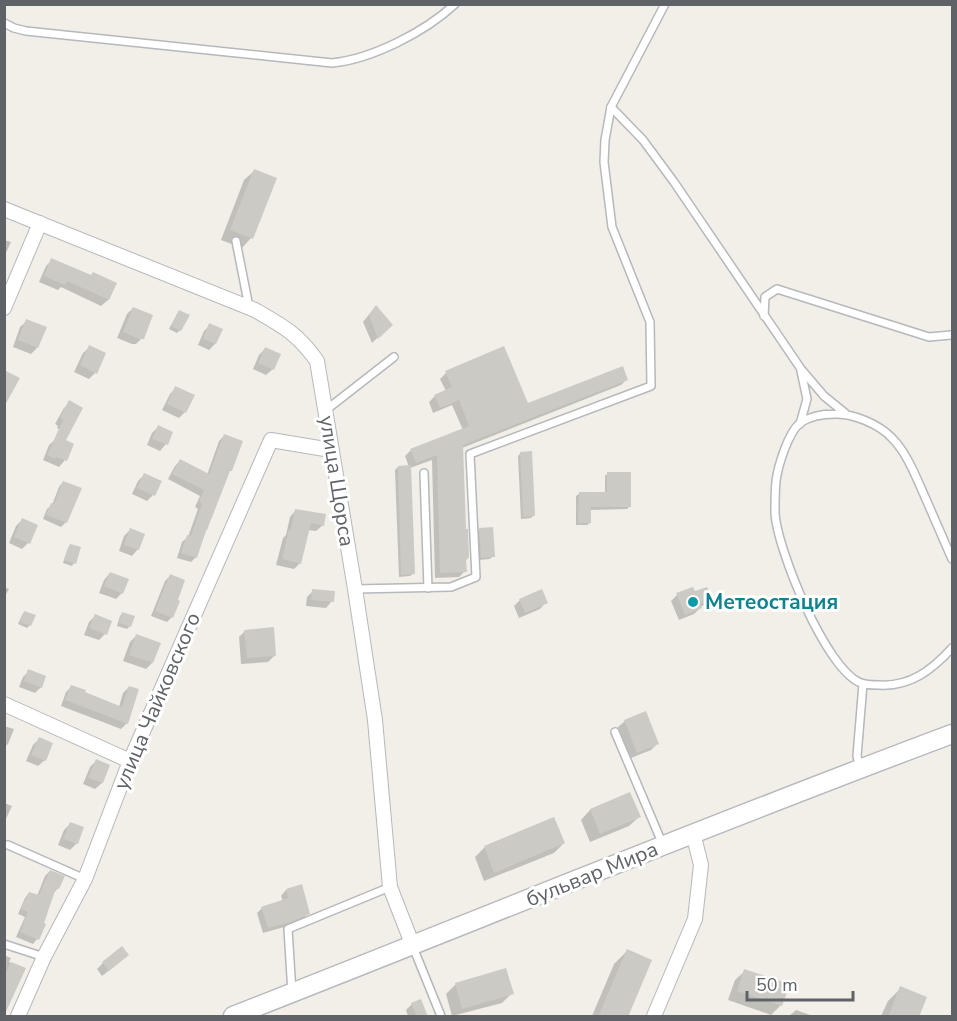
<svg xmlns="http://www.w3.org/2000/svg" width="957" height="1021" font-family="'Nunito Sans',sans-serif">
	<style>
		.shadow { fill: #0003 }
		.building { fill: #cccac5 }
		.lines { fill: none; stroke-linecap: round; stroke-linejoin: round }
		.lane-casing { stroke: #b5b8bc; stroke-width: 10 }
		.street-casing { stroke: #b5b8bc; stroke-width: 16 }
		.secondary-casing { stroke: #b6babf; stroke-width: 21 }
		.lane { stroke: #fff; stroke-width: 7 }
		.street { stroke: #fff; stroke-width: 14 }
		.secondary { stroke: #fff; stroke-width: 18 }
		.culture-dot { fill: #0f9aa8; stroke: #fff; stroke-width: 2 }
		.labels { text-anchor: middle; stroke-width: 6; stroke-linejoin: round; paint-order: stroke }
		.street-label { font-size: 21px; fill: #5f6368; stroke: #fff }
		.culture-label { font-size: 21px; font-weight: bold; fill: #0d838f; stroke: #fff; text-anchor: start }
	</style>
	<rect width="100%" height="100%" fill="#f1efe8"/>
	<g class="shadow">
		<polygon points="254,171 251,238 242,248 221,240 244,180"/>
		<polygon points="4,240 11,242 4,257"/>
		<polygon points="52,260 90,276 115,284 108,300 101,306 61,287 58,290 39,282 46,266"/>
		<polygon points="375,307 391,325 372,343 363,322"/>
		<polygon points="133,308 142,338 136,344 132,344 117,338 127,314"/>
		<polygon points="177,314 180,330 177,333 169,329"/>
		<polygon points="27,321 37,348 31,354 13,347 20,327"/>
		<polygon points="210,325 215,344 209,350 198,345 204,331"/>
		<polygon points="90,347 95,373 89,379 74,372 83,353"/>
		<polygon points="265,349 273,369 266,375 253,369 259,355"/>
		<polygon points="446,373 527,405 627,379 621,385 462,448 464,530 468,558 465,561 465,571 459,577 435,578 432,460 410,468 413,574 410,576 399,577 395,470 398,467 409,467 405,456 411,450 463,430 452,405 433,413 429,402 435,396 446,391 440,379"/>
		<polygon points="176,388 185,412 179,418 162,410 170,394"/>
		<polygon points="70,402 65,432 57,428 58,426 55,424 64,408"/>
		<polygon points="158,427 171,432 166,444 160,451 147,445 152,433"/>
		<polygon points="224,436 228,473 196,557 191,562 177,558 182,542 188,537 198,509 195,507 200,496 168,479 175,466 180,461 207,475 219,441"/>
		<polygon points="56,439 72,446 65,460 59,467 43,460 49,445"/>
		<polygon points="521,453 534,515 531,518 521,519 518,456"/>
		<polygon points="608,473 629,507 627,509 590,510 590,523 587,525 576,525 576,496 579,494 605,494 605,476"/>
		<polygon points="144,475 153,495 147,501 132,494 138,481"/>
		<polygon points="63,482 66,522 61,527 43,519 47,509 52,505 59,487"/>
		<polygon points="296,510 323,525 316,531 308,530 300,563 294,569 276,565 283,538 286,535 290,517"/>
		<polygon points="22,520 28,543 22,549 9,543 16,526"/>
		<polygon points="480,529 493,556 490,559 479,560 477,532"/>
		<polygon points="130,530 138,549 132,556 119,551 124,536"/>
		<polygon points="70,545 74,563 72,566 63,563 68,548"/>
		<polygon points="110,573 122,593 116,599 99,593 104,580"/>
		<polygon points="170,576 172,617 167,622 151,616 165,581"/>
		<polygon points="4,587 9,589 4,598"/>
		<polygon points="313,591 332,601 326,608 306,606 307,597"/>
		<polygon points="694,593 710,599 704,605 700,607 700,608 694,614 679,620 671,601 677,595"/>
		<polygon points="520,600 546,602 540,609 519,618 514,606"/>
		<polygon points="25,612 30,625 27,628 18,624 22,615"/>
		<polygon points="122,614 130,626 127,629 117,626 120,616"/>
		<polygon points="95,616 105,634 99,640 84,635 89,622"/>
		<polygon points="245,631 275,655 268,662 241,664 239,637"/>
		<polygon points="136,636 152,663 146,669 123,661 130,642"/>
		<polygon points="29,671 41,687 35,693 19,687 23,677"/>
		<polygon points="72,686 83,693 119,707 123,693 129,687 127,723 121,729 61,706 66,692"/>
		<polygon points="625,721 657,744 651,750 631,758 618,727"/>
		<polygon points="4,726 14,729 8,744 4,747"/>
		<polygon points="39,739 45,760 38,766 26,761 33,745"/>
		<polygon points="96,761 108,766 102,783 95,789 83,784 90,767"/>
		<polygon points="630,794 639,817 629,826 590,842 581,820 590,810"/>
		<polygon points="4,803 12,806 4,823"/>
		<polygon points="554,819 564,843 554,853 484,881 475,857 484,848"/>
		<polygon points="70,824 77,843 70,850 58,845 64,830"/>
		<polygon points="50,871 58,888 53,894 42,924 44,925 37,939 33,944 16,937 25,917 18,914 25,898 29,893 37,896 45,876"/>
		<polygon points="286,890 308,913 303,919 284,927 263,933 257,913 262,908 283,901 281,896"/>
		<polygon points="627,951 626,1016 592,1016 614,964"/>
		<polygon points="4,955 11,958 9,962 24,969 4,1012"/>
		<polygon points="121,961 102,976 97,969 103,963"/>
		<polygon points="745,971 781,1005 771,1015 728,1000 735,980"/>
		<polygon points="456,984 512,993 502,1003 452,1016 446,994"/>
		<polygon points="901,988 917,1016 881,1016 888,1001"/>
		<polygon points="412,1004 427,1016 408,1016 406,1010"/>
		<polygon points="796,1010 813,1016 789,1016"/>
	</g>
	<g class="building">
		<polygon points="254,169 277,178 253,239 230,230"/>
		<polygon points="51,258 91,275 93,272 117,283 109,300 67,281 65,285 44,276"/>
		<polygon points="376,305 393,325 378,339 369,315"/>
		<polygon points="133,307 153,315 144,339 139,339 123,332"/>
		<polygon points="179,310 190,315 181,331 171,326"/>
		<polygon points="26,319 47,327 38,348 18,340"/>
		<polygon points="209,323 223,329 216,344 203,339"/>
		<polygon points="89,345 106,353 97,374 80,365"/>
		<polygon points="504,346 528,403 623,366 628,380 463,445 466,529 468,529 469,558 466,559 467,572 440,573 437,455 416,463 410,449 469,426 459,400 440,408 434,395 452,387 445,371"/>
		<polygon points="265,347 281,354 274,370 258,363"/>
		<polygon points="4,370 20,378 4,407"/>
		<polygon points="175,386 195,395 186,413 167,404"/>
		<polygon points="69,400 83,408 66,440 74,444 67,461 56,457 55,459 47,455 63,420 60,418"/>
		<polygon points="158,425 173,432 168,445 152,439"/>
		<polygon points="224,434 243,441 232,471 230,471 207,530 206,530 197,558 181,553 187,535 191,536 202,504 199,502 204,490 172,474 180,459 209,474"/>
		<polygon points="532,451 535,516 523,517 520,452"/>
		<polygon points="411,465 415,574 401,575 398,466"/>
		<polygon points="607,472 631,472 631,507 591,507 591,523 578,523 579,492 607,492"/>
		<polygon points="144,473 162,481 155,496 137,488"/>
		<polygon points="63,481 82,488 67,523 46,515 51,503 54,504"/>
		<polygon points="295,509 326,514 324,526 311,523 301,564 282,559 289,530 291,530"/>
		<polygon points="22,518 38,525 30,544 14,537"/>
		<polygon points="493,527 495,557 481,558 479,528"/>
		<polygon points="130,528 145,534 139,550 124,545"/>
		<polygon points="70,544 81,547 76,564 64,560"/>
		<polygon points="110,572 129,579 123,594 104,586"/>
		<polygon points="170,574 185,580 178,600 180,601 173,618 155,611"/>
		<polygon points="693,587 695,591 707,587 712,599 700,604 702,608 685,615 676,593"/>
		<polygon points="312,589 335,591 334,602 311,600"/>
		<polygon points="542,589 548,603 525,613 519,599"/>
		<polygon points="24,611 36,615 31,626 20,622"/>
		<polygon points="122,612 135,616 131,627 119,623"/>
		<polygon points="95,614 112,621 107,635 89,628"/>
		<polygon points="274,627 276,656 247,658 244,630"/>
		<polygon points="136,634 161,643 153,663 129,655"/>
		<polygon points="28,669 46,676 42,688 24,681"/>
		<polygon points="71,685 86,690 85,692 122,707 129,686 139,689 128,724 65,700"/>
		<polygon points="646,711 659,744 637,753 624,720"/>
		<polygon points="39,737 53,743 46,761 31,755"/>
		<polygon points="96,759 110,765 103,783 88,778"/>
		<polygon points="630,792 641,817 600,834 590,809"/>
		<polygon points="554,817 565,843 494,873 484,846"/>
		<polygon points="70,822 84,827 78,844 63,839"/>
		<polygon points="50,870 65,876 59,889 56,888 44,923 46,924 39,940 20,932 28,912 21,909 29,892 39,895"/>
		<polygon points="302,884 310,914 291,922 268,928 261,907 288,898 286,889"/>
		<polygon points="122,946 129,955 109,971 102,962"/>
		<polygon points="627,949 652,960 628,1017 598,1017"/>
		<polygon points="11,962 26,968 4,1016 4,977"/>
		<polygon points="506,968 514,994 462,1009 455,983"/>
		<polygon points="744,969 790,984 782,1006 737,991"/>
		<polygon points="900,986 927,997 919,1017 888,1017"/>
		<polygon points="421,999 428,1017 417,1017 411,1003"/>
	</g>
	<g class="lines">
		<g class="lane-casing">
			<g id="lane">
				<path d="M4 23 14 28 26 31 332 63C372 59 425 32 455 4"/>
				<polyline points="611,107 643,140 674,182 801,369 824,396 845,413"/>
				<polyline points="236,241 249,307"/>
				<polyline points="764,316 765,297 777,289 929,337 951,335"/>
				<polyline points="326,410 394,357"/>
				<polyline points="800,424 807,399 801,371"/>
				<polyline points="424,473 428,588"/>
				<path d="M952 559C943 538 934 518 925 497 916 477 907 453 892 438 879 424 852 413 835 414 823 414 810 416 800 423 788 433 778 466 776 481 775 491 775 503 775 513 777 549 826 670 861 683 866 685 873 685 879 685 910 687 932 670 952 648"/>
				<polyline points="355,589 451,587 476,577 470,454 651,386 650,322 612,227 604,162 605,140 611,107 665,4"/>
				<polyline points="615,732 663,845"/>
				<polyline points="860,768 857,756 863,684"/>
				<polyline points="8,845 85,879"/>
				<polyline points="4,944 44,957"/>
				<polyline points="413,947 441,1016"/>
				<polyline points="292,993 288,929 390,887"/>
			</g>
		</g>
		<g class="street-casing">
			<g id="street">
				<path d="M4 209 255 310C283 326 298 334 317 361L355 589 375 720 390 887 413 946"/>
				<polyline points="4,308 40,223"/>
				<polyline points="4,704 130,761"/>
				<polyline points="18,1016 44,957 85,879 130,761 271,440 331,450"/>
				<polyline points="654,1016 695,919 701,865 693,833"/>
			</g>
		</g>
		<g class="secondary-casing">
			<path id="secondary" d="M233 1016C473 922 711 824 952 734"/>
		</g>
		<use href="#lane" class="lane"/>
		<use href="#street" class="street"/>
		<use href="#secondary" class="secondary"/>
	</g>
	<circle class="culture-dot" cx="693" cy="602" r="6"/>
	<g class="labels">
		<g class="street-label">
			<text transform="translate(337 481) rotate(81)" y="7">улица Щорса</text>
			<text transform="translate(157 701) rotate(-67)" y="7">улица Чайковского</text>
			<text transform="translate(592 874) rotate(-22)" y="7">бульвар Мира</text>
		</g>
		<g class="culture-label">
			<text x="705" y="609">Метеостация</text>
		</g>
	</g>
	<rect width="957" height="1021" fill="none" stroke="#5f6368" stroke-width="12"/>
	<path d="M747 991v9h106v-9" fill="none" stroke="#5f6368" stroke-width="3"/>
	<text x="756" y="991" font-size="18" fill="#5f6368" stroke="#ffffff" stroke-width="4.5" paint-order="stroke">50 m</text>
</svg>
